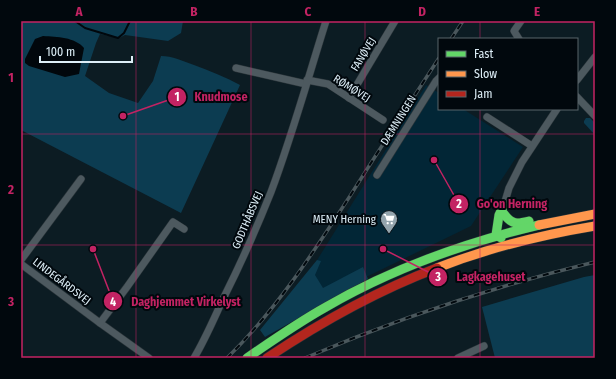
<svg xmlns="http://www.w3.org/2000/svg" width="616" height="379" font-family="'Fira Sans Condensed',sans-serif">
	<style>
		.built { fill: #022636 }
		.green { fill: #0c3c51 }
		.water { fill: #01070c }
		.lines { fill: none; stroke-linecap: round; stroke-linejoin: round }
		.stream { stroke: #01070c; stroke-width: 2 }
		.street-casing { stroke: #2b353a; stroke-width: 8 }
		.fast-casing { stroke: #2b353a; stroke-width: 10 }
		.slow-casing { stroke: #2b353a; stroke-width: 10 }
		.jam-casing { stroke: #2b353a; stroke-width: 10 }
		.street { stroke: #4d595f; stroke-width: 7 }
		.fast { stroke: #63d668; stroke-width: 9 }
		.slow { stroke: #ff974d; stroke-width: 9 }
		.jam { stroke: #b3261e; stroke-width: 9 }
		.rail-casing { stroke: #4a575c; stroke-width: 3.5 }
		.rail { stroke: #01080d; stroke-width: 2; stroke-dasharray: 6; stroke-linecap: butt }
		.grid { fill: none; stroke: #c32363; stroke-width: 1; stroke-opacity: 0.55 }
		.labels { text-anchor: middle; stroke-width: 4; stroke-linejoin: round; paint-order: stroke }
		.street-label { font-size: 11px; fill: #ddeef7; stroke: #01080d }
		.poi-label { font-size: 11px; fill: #ddeef7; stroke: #01080d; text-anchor: end }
		.leader { fill: none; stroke: #c32363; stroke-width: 1.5 }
		.callout-dot { fill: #c32363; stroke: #01080d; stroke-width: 1.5 }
		.mark-label { font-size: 12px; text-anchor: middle; font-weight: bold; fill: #fff }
		.callout-label { font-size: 12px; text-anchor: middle; font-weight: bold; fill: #c32363; stroke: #01080d; stroke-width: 4; stroke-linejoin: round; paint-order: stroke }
		.neatline { fill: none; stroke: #c32363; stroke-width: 1.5 }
		.grid-label { font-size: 13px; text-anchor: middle; font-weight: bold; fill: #c32363 }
	</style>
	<rect width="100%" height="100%" fill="#0c1c23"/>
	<polygon class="built" points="426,85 439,93 439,109 463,109 523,147 471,226 323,298 309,273"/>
	<g class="green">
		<path d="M21 21H183L181 33 168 41 125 35 119 38 100 34 96 43 85 76 109 93 138 103 153 81 161 56C172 56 183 61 194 65 210 71 225 77 240 85L181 213 21 130Z"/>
		<polygon points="586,118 590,118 595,123 595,135 584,123 584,121"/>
		<polygon points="317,260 321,261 315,275 323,288 363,267 368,279 265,337 260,330"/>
		<polygon points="595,275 595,358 495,358 482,307 584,277"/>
	</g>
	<path class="water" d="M43 36C57 37 75 37 84 48L79 74 65 77 29 66 25 63V59L35 39Z"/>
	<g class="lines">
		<polyline class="stream" points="75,21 85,28 118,38 124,33 130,21"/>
		<g class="street-casing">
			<g id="street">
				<polyline points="519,39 514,31 521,21"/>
				<polyline points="236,68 306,84"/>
				<polyline points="307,80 328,84 383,120"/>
				<polyline points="577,80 595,57"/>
				<polyline points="577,97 595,116"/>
				<polyline points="349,98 395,21"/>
				<polyline points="487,117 532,146"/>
				<polyline points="377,175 436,81 439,78"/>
				<polyline points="504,205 509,188 522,162 557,109"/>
				<polyline points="21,260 81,179"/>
				<polyline points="21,264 100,323 149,358"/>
				<polyline points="100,323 127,287 173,222 184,229"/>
				<path d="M194 358C206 338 215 316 225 295 242 261 257 227 271 192 292 136 308 78 326 21"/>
				<polyline points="458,358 484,346"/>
			</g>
		</g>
		<g class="fast-casing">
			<g id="fast">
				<path d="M504 214C512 225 517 224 529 221"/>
				<polyline points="501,238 496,235 499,215 504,205"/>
				<path d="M247 358C273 340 299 322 326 307 393 268 464 243 539 225"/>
			</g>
		</g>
		<g class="slow-casing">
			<g id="slow">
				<polyline points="539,225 595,214"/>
				<path d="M437 268C488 248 541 235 595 226"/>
			</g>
		</g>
		<g class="jam-casing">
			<path id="jam" d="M267 358C321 322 376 291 437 268"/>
		</g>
		<use href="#street" class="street"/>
		<use href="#fast" class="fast"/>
		<use href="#slow" class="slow"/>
		<use href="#jam" class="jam"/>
		<g class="rail-casing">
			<g id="rail">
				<polyline points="451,39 463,21"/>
				<path d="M227 358C276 310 313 253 350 196 379 150 409 104 439 58"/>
				<path d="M305 358C399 318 495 286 595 262"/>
			</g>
		</g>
		<use href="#rail" class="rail"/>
	</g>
	<path class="grid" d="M136 21V358M251 21V358M365 21V358M480 21V39M480 109V358M21 134H595M21 245H595"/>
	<defs>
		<g id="supermarket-pin" transform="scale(0.9)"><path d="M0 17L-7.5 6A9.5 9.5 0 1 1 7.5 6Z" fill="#94a4ad" stroke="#01080d"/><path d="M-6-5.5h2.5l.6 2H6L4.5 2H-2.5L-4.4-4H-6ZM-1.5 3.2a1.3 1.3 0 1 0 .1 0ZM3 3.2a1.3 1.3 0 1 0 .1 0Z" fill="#fff"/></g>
	</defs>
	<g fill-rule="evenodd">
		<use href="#supermarket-pin" x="389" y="219"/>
	</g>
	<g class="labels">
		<g class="street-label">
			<text transform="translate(363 54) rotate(-59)" y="4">FANØVEJ</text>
			<text transform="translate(352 88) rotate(32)" y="4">RØMØVEJ</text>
			<text transform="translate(398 120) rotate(-58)" y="4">DÆMNINGEN</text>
			<text transform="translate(247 220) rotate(-67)" y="4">GODTHÅBSVEJ</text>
			<text transform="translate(62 281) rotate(37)" y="4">LINDEGÅRDSVEJ</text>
		</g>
		<g class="poi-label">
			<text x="376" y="223">MENY Herning</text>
		</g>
	</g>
	<path class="leader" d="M123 116L177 97M434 160L459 204M383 249L438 277M93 249L113 301"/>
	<g class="callout-dot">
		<circle cx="123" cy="116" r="4"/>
		<circle cx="434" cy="160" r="4"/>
		<circle cx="383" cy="249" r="4"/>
		<circle cx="93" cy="249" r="4"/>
		<circle cx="177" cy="97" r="10"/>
		<circle cx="459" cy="204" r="10"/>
		<circle cx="438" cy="277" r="10"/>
		<circle cx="113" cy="301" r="10"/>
	</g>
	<g class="mark-label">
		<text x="177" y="101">1</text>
		<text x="459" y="208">2</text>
		<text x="438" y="281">3</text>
		<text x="113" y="306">4</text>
	</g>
	<g class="callout-label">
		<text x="221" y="101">Knudmose</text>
		<text x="512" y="208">Go'on Herning</text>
		<text x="491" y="281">Lagkagehuset</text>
		<text x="186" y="306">Daghjemmet Virkelyst</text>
	</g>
	<rect width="616" height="379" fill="none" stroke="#01080d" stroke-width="44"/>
	<rect x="438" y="38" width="140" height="72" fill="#01080d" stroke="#59646b"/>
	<rect x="446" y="51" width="20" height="6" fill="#63d668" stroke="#59646b"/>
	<text x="474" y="58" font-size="12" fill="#ddeef7">Fast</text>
	<rect x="446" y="71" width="20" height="6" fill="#ff974d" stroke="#59646b"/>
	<text x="474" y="78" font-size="12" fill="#ddeef7">Slow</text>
	<rect x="446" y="91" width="20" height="6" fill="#b3261e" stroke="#59646b"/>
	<text x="474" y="98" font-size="12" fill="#ddeef7">Jam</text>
	<path d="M40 56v6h92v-6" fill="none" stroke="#ddeef7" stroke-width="2"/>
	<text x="46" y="56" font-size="12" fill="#ddeef7" stroke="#01080d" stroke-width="3" paint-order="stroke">100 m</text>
	<rect x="22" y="22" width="572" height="335" class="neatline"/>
	<g class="grid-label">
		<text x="79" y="16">A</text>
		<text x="194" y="16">B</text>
		<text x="308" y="16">C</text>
		<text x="422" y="16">D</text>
		<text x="537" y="16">E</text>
		<text x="11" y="82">1</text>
		<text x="11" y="194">2</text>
		<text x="11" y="306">3</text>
	</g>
</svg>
